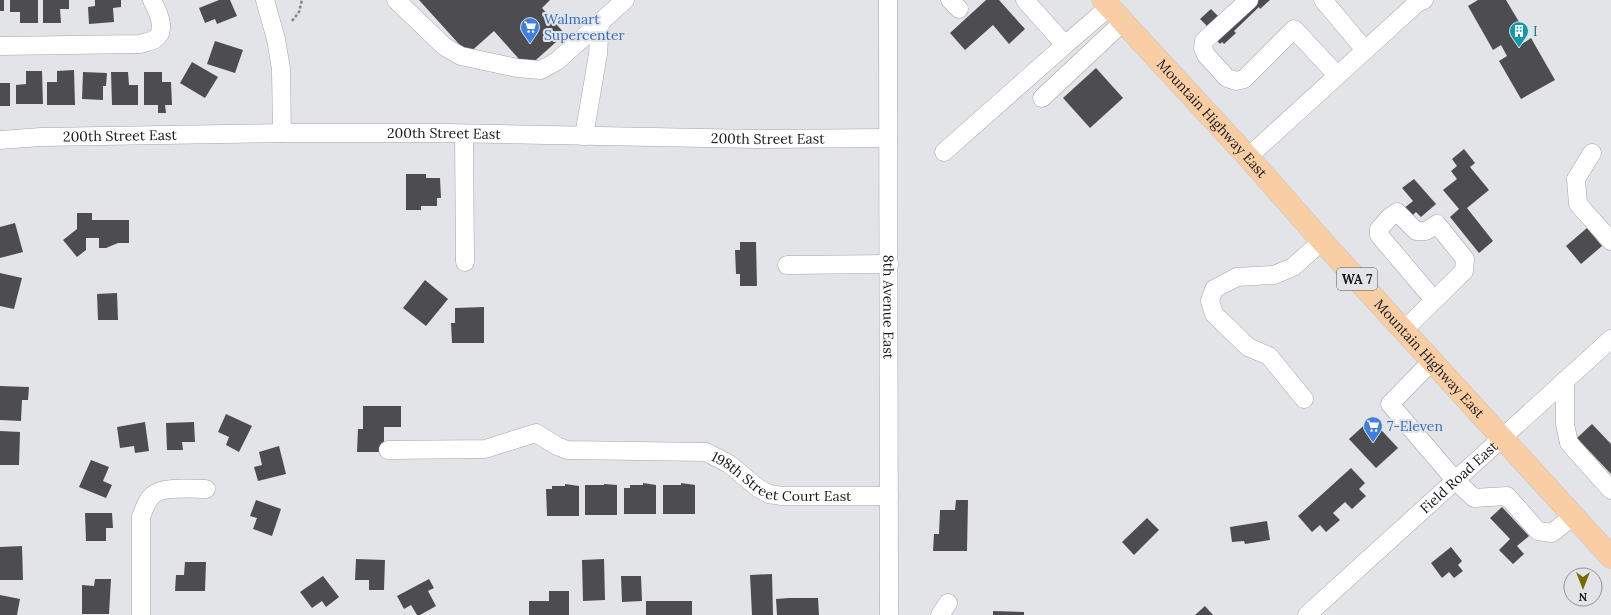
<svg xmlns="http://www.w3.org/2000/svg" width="1611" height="615" font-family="Lora,serif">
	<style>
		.building { fill: #4d4d51 }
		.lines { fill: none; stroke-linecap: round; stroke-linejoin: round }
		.minor-casing { stroke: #a4a5a8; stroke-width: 19 }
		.major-casing { stroke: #c3c3c3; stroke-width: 23 }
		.path { stroke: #86868a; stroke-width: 2.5; stroke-dasharray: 3 2; stroke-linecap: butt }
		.minor { stroke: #fff; stroke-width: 18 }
		.major { stroke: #f9cea4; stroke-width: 22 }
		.labels { text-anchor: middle; stroke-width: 4; stroke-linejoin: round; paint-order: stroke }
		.shield { fill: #e3e4e8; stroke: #545457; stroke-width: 1 }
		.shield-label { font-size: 13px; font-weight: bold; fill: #171719 }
		.shop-label { font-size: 14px; fill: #366cbe; stroke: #e3e4e8; text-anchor: start }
		.culture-label { font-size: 14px; fill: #0d838f; stroke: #e3e4e8; text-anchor: start }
		.street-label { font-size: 14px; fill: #171719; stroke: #e3e4e8 }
	</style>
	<rect width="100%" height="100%" fill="#e3e4e8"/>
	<g class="building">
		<rect x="0" y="0" width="4" height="11"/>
		<polygon points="10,0 38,0 38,23 20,23 20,12 10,12"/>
		<polygon points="43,0 69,0 69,9 60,9 61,23 43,23"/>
		<polygon points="95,0 121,0 121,7 113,8 114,22 89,24 88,7 95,6"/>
		<polygon points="219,0 230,0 237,16 217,24 215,19 205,23 199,8"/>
		<polygon points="419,0 550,0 542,8 565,34 527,68 494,31 468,54"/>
		<polygon points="986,0 999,0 1025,29 1009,44 993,25 965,50 950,33"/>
		<polygon points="1237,0 1270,0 1260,9 1259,7 1234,31 1236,33 1224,44 1222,42 1220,44 1206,29 1208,27 1200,19 1211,9 1219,17"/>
		<polygon points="1478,0 1506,0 1525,32 1518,36 1522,44 1531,38 1555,80 1521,99 1499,61 1507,56 1501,45 1493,50 1468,6"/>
		<polygon points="215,41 243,50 235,73 207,64"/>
		<polygon points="192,62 218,77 205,98 180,83"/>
		<polygon points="1096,68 1123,98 1090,128 1063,98"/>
		<polygon points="74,70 75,105 47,105 47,82 57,82 57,71"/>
		<polygon points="26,71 42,71 43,104 16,104 16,85 26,84"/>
		<polygon points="83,72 107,73 106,86 103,86 103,100 82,99"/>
		<polygon points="111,72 128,72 129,85 138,85 138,105 112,105"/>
		<polygon points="144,72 162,72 162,82 171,82 172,105 165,105 166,113 158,113 158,105 144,105"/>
		<rect x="0" y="83" width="10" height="23"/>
		<polygon points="1464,149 1475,163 1470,167 1489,190 1467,208 1493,241 1479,253 1450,217 1459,209 1443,190 1457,179 1451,171 1457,166 1452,159"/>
		<polygon points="406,174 426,174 426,178 440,178 441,198 437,198 437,206 421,206 421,210 406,210"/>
		<polygon points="1414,179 1436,204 1421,217 1416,212 1411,217 1403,209 1413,201 1402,188"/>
		<polygon points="77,213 92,213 92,220 129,220 129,243 118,243 106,248 99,248 99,238 86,238 86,250 77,257 63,240 77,229"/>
		<polygon points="15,223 23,252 0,258 0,227"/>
		<polygon points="1587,228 1602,246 1581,264 1566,246"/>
		<polygon points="740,242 756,242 757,286 740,286 740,274 736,274 735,250 740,250"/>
		<polygon points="0,273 22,278 14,309 0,306"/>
		<polygon points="425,280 448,299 426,326 403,308"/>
		<polygon points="117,293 118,320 98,320 97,294"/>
		<polygon points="484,307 484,343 452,343 451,323 455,323 455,308"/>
		<polygon points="0,386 29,387 28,400 22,400 21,421 0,420"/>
		<polygon points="363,406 401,406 401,427 384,427 384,452 357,452 358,429 363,429"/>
		<polygon points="226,414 252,426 239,452 226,445 229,437 218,432"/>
		<polygon points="1371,419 1398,448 1376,468 1349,439"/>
		<polygon points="145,422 149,451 135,453 134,446 120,448 117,427"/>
		<polygon points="194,422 195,442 182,442 183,450 167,450 166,423"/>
		<polygon points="1592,424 1611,444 1611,474 1577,438"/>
		<polygon points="0,431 20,432 19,465 0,465"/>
		<polygon points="279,446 286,474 258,481 254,467 262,465 259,452"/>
		<polygon points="91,460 109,467 103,481 112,485 106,498 79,487"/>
		<polygon points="1351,468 1365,483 1359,489 1366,496 1352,509 1345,502 1333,513 1340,520 1326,532 1320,525 1312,532 1298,516"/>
		<polygon points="643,483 656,485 656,514 624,514 624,488 630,488 630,485 643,485"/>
		<polygon points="681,483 695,485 695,514 663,514 663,485 681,485"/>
		<polygon points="565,484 579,486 579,516 547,516 546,489 552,489 552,486 565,486"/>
		<polygon points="604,484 617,485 617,515 585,515 585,485 604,485"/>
		<polygon points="256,500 281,509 272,536 253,529 257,518 250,516"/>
		<polygon points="956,500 968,500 967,551 933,551 934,534 939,534 940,510 955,510"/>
		<polygon points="1502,507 1529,536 1517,546 1524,554 1513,564 1499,550 1510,539 1490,518"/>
		<polygon points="85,513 112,513 113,528 106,528 106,541 86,541"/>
		<polygon points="1147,518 1159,530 1134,555 1122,542"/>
		<polygon points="1267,521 1270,540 1245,544 1244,541 1232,542 1230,527"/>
		<polygon points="22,546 23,580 0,580 0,547"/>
		<polygon points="1451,547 1462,561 1458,565 1463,571 1454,578 1449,572 1442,578 1431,563"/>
		<polygon points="356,559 385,560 384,590 369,590 369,580 355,580"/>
		<polygon points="604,559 605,600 583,601 582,560"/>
		<polygon points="185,562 206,562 205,591 175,591 176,575 184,575"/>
		<polygon points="772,574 773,615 752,615 750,575"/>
		<polygon points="323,576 339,597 326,607 322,601 312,608 300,592"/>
		<polygon points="621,576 641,576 642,601 622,602"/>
		<polygon points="95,579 111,579 109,614 82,614 82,585 94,586"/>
		<polygon points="429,579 434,588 428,591 436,606 420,615 417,615 411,605 404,609 397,596"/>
		<polygon points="549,591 569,591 569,615 529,615 529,601 549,601"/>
		<polygon points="0,595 20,599 17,615 0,615"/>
		<polygon points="789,598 818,598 819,615 777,615 776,599"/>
		<rect x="646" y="601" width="46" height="14"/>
		<polygon points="1205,606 1213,615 1195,615"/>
		<polygon points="993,611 1024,612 1024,615 993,615"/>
	</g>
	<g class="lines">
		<g class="minor-casing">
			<g id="minor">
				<polyline points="265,0 276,39 281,69 282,133"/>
				<polyline points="396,0 445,47 461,56 517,68 541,70 557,61 625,0"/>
				<path id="s1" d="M888 0 889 615"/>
				<polyline points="950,0 959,9"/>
				<polyline points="1249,0 1204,41 1203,48 1206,55 1227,78 1236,81 1244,79 1294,29 1337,75"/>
				<polyline points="1323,0 1365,50"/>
				<polyline points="1065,45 1109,7"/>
				<path d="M0 46 140 44C144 42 151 42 155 39 168 30 157 10 152 0"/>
				<polyline points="1042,98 1123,22"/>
				<polyline points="464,134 465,262"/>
				<polyline points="584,136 598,54 600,22"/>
				<path id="s2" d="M0 140 41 137 282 133H448L757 139 888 138"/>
				<polyline points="944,152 1065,45 1025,0"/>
				<polyline points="1592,153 1576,179 1578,204 1611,241"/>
				<polyline points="1248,157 1417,3 1424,0"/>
				<polyline points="787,265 889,264"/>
				<polyline points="1404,330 1464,271 1465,259 1437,224 1426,231 1416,231 1397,212 1390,217 1379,229 1379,235 1434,300"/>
				<polyline points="1432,361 1390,404 1455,480 1474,498 1507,496 1538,531 1552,533 1573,516"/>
				<polyline points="1565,380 1565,424 1569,443 1611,490"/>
				<polyline points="1304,399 1269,356 1248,347 1214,314 1210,301 1214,289 1237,277 1274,275 1293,267 1322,241"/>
				<path id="s3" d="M388 450 485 449 536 433 557 446 567 450 706 452 729 464 758 488 769 494 782 496H889"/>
				<path d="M141 615V517C144 509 147 500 153 495 163 486 193 489 206 489"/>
				<polyline points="940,615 948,603"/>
				<path id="s4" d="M1307 615 1611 339"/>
			</g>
		</g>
		<g class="major-casing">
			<g id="major">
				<path id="s5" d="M1103 0 1248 157 1322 241 1611 557"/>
			</g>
		</g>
		<polyline class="path" points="292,21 299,12 302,0"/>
		<use href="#minor" class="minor"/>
		<use href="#major" class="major"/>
	</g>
	<defs>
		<g id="supermarket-pin" transform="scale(1)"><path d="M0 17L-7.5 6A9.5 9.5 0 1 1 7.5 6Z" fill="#3f7fe0" stroke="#e3e4e8"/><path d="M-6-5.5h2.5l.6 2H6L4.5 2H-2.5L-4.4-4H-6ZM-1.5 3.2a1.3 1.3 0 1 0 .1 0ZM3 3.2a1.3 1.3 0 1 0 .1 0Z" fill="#fff"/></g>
		<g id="building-pin" transform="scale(1)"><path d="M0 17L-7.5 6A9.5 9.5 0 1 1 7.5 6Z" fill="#0f9aa8" stroke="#e3e4e8"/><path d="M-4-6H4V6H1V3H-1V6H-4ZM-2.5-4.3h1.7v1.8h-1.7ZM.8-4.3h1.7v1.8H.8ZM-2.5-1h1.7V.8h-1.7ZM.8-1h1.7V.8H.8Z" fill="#fff"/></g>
	</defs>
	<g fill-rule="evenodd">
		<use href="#supermarket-pin" x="530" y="27"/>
		<use href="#building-pin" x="1519" y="31"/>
		<use href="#supermarket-pin" x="1373" y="426"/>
	</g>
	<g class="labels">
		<rect class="shield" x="1337" y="268" width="40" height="22" rx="3"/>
		<g class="shield-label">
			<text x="1357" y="284">WA 7</text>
		</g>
		<g class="shop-label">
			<text x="544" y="24">Walmart<tspan x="544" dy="16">Supercenter</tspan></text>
			<text x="1387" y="431">7-Eleven</text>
		</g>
		<g class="culture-label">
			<text x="1533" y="36">I</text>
		</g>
		<g class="street-label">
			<text dy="5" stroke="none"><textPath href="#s5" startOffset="161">Mountain Highway East</textPath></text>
			<text dy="5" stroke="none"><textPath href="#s2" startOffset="444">200th Street East</textPath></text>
			<text dy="5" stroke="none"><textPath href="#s2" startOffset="120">200th Street East</textPath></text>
			<text dy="5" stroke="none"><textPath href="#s2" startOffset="768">200th Street East</textPath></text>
			<text dy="5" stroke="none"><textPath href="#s1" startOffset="307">8th Avenue East</textPath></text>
			<text dy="5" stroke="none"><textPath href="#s5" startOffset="485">Mountain Highway East</textPath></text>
			<text dy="5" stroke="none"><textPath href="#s3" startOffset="408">198th Street Court East</textPath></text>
			<text dy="5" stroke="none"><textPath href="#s4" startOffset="205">Field Road East</textPath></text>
		</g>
	</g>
	<g transform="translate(1583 587) rotate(180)"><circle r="19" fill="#e3e4e8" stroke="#919295"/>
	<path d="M0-3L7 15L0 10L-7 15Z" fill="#786a02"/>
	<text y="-6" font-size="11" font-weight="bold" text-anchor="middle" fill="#171719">N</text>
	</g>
</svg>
